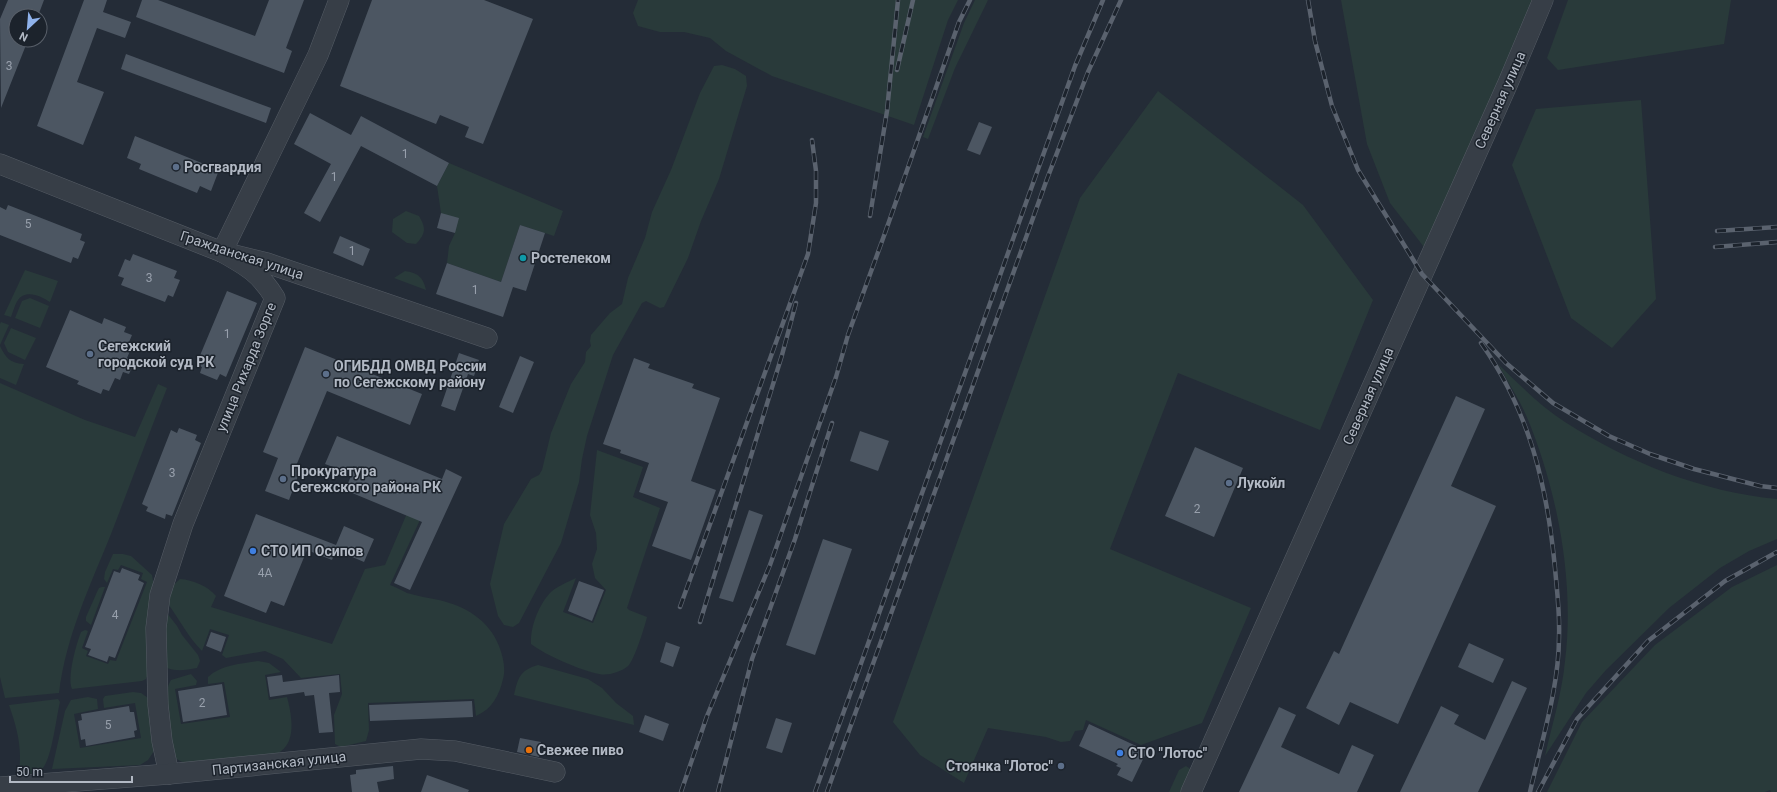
<svg xmlns="http://www.w3.org/2000/svg" width="1777" height="792" font-family="Roboto,sans-serif">
	<style>
		.green { fill: #293a3a }
		.building { fill: #4c5662 }
		.lines { fill: none; stroke-linecap: round; stroke-linejoin: round }
		.minor-casing { stroke: #555c65; stroke-width: 21 }
		.minor { stroke: #373e47; stroke-width: 20 }
		.rail-casing { stroke: #5a626e; stroke-width: 4.5 }
		.rail { stroke: #1c232c; stroke-width: 3; stroke-dasharray: 9; stroke-linecap: butt }
		.service-dot { fill: #5c6f8a; stroke: #1c232c; stroke-width: 1.5 }
		.culture-dot { fill: #0f9aa8; stroke: #1c232c; stroke-width: 1.5 }
		.shop-dot { fill: #3f7fe0; stroke: #1c232c; stroke-width: 1.5 }
		.food-dot { fill: #e8710a; stroke: #1c232c; stroke-width: 1.5 }
		.labels { text-anchor: middle; stroke-width: 3; stroke-linejoin: round; paint-order: stroke }
		.number-label { font-size: 12px; fill: #98a0ac }
		.street-label { font-size: 14px; fill: #b2b9c4; stroke: #1c232c }
		.poi-label { font-size: 14px; font-weight: bold; fill: #b2b9c4; stroke: #1c232c; text-anchor: start }
	</style>
	<rect width="100%" height="100%" fill="#242c37"/>
	<g class="green">
		<polygon points="638,0 958,0 948,20 914,125 772,76 726,51 710,38 684,32 660,32 638,26 633,13"/>
		<polygon points="975,0 988,0 955,68 928,139 923,137 964,23"/>
		<polygon points="1341,0 1536,0 1427,251 1390,203 1367,144"/>
		<polygon points="1568,0 1731,0 1724,44 1558,70 1547,58"/>
		<polygon points="722,65 735,69 746,76 747,86 719,179 701,221 688,258 664,307 660,308 646,301 642,303 613,355 587,436 582,459 579,482 561,543 519,623 513,627 504,625 498,616 490,584 504,524 531,479 539,475 542,470 551,433 571,384 585,362 586,352 591,346 590,341 591,335 610,313 622,304 628,278 645,238 652,212 671,170 700,93 714,66"/>
		<polygon points="1158,91 1303,205 1373,300 1320,430 1178,373 1110,549 1251,608 1202,723 1141,745 1086,720 1083,730 1075,731 1070,741 1061,742 1046,737 988,728 964,783 920,755 893,722 1080,198"/>
		<polygon points="1641,100 1656,299 1612,348 1571,318 1512,165 1536,109"/>
		<polygon points="449,163 563,211 554,236 520,225 501,282 447,263 449,246 455,233 441,213 437,186"/>
		<path d="M406 211 419 216C426 228 426 233 416 244L407 243 392 232 393 219Z"/>
		<path d="M25 270 58 281 50 302C41 296 26 289 18 300 15 304 13 312 11 317L4 315Z"/>
		<path d="M405 271C418 273 423 277 426 290L394 278Z"/>
		<polygon points="30,298 49,306 40,328 15,318 22,301"/>
		<polygon points="1,322 9,325 0,345 0,324"/>
		<polygon points="11,328 36,338 25,360 8,352 4,343"/>
		<path d="M0 346C6 358 10 363 24 364L16 385 0 378Z"/>
		<path d="M1498 364C1519 384 1540 406 1565 422 1628 462 1702 492 1777 499V539L1749 551 1720 568 1669 608 1606 670 1586 693 1545 756C1552 725 1562 693 1565 661 1575 581 1557 488 1526 415 1518 397 1507 381 1498 364Z"/>
		<path d="M0 383 85 420 135 437 158 384 167 388C148 436 130 485 111 534 90 586 66 636 59 693L5 698 0 677Z"/>
		<path d="M597 450 643 467 633 497 660 508 627 608 629 610 647 617C645 626 634 661 628 666 621 672 608 676 599 674 582 671 545 655 531 644 530 627 539 604 551 592 558 586 568 582 576 578L563 612 593 623 606 590 595 578 592 564 597 549 596 533 590 515Z"/>
		<path d="M422 478 437 483 390 585C396 587 401 590 407 593 417 596 429 598 439 600 465 606 489 620 499 646 503 656 506 669 503 679 499 696 492 709 476 716L474 699 368 703 369 730 366 741 341 747 335 744 334 715 342 694 340 674 301 678 283 659 265 651 226 658 222 655 229 635 210 629 202 651C188 637 180 620 168 604 169 593 171 586 180 579 193 580 208 586 216 596L211 607 332 644 365 569 385 565Z"/>
		<path d="M113 554H123L131 556 152 575 154 586 147 630 148 674 146 679 142 681 72 689C67 677 76 645 81 632L85 630 88 631 82 648 88 651 86 656 108 664 110 660 116 661 147 582 141 579 143 573 121 565 118 570 113 569 107 583 104 579 105 572Z"/>
		<polygon points="1777,565 1777,792 1771,792 1770,790 1765,792 1547,792 1582,722 1655,645 1732,587"/>
		<polygon points="102,587 105,587 91,625 86,621 86,617 97,592 99,588"/>
		<path d="M163 608 177 626 182 635 198 655 200 661 197 668C186 670 175 672 165 667Z"/>
		<path d="M258 661 269 663 281 672 265 675 269 700 287 697C292 716 298 746 274 755L186 764 173 757C167 733 158 703 171 680L191 674 197 681 196 685 175 689 181 724 230 717 224 682 208 684V677C221 665 241 664 258 661Z"/>
		<path d="M538 665 588 679 602 688 616 703 633 716 634 725 514 695C518 678 520 670 538 665Z"/>
		<polygon points="133,692 141,693 151,700 154,751 148,760 140,765 52,769 65,711 71,700 88,697 97,699 98,709 74,714 80,748 141,738 135,703 104,708 103,699 105,696"/>
		<path d="M58 699 60 702C56 718 52 759 42 769 37 774 30 774 24 774 18 769 20 765 20 757 20 739 15 722 9 705Z"/>
		<polygon points="1186,766 1192,770 1187,792 1169,792 1179,770"/>
	</g>
	<g class="building">
		<polygon points="8,0 44,0 38,16 16,16 16,40 28,40 1,108 0,19"/>
		<polygon points="84,0 107,0 103,12 131,22 125,38 97,28 77,82 104,92 83,145 37,126"/>
		<polygon points="142,0 158,0 255,36 269,0 304,0 286,48 292,51 284,73 136,17"/>
		<polygon points="372,0 484,0 533,19 483,144 465,137 469,127 440,115 436,124 340,86"/>
		<polygon points="126,54 271,108 266,123 121,69"/>
		<polygon points="310,113 351,135 361,116 449,163 437,186 361,146 320,222 304,213 331,164 294,144"/>
		<polygon points="979,122 992,127 980,155 967,150"/>
		<polygon points="135,136 219,170 211,191 200,186 197,193 139,169 141,164 127,158"/>
		<polygon points="8,205 82,234 80,240 85,242 78,259 73,257 71,263 0,235 0,207 6,210"/>
		<polygon points="441,213 459,218 455,233 437,228"/>
		<polygon points="520,225 545,233 526,291 513,287 503,317 436,294 447,263 501,282"/>
		<polygon points="340,236 370,249 363,266 333,253"/>
		<polygon points="133,254 177,271 174,278 180,280 173,297 168,295 165,302 121,285 124,278 118,276 125,259 130,261"/>
		<polygon points="227,291 257,303 226,377 220,374 217,380 200,373 202,367 196,365"/>
		<polygon points="70,310 102,324 104,318 126,327 124,332 132,335 126,349 130,351 127,358 135,361 129,374 123,372 120,380 115,378 109,391 103,389 101,394 77,384 79,381 46,367"/>
		<polygon points="305,347 422,394 410,425 327,391 296,466 301,468 289,500 265,491 278,458 263,452"/>
		<polygon points="459,353 479,360 474,376 468,374 455,411 441,406"/>
		<polygon points="520,356 534,362 513,413 499,407"/>
		<polygon points="634,358 650,364 648,368 694,384 692,388 720,398 691,481 716,490 691,560 652,546 668,502 639,492 649,463 620,453 621,450 603,444"/>
		<polygon points="1456,396 1485,409 1451,486 1496,506 1398,724 1350,702 1339,725 1306,708 1334,651 1339,654"/>
		<polygon points="179,428 197,435 195,440 201,443 172,516 166,514 165,519 146,511 148,507 142,504 171,430 177,433"/>
		<polygon points="860,431 889,441 878,471 850,461"/>
		<polygon points="337,436 442,479 446,469 462,477 410,590 394,583 422,522 345,490 352,474 325,464"/>
		<polygon points="1195,447 1243,468 1214,537 1165,516"/>
		<polygon points="749,510 763,515 733,602 719,598"/>
		<polygon points="256,514 336,545 344,526 374,539 364,562 336,550 332,560 307,550 284,606 271,601 266,613 224,596"/>
		<polygon points="823,539 852,549 815,655 786,645"/>
		<polygon points="122,568 140,575 138,580 144,583 115,658 109,656 107,662 88,655 91,649 85,647 114,571 120,573"/>
		<polygon points="579,581 604,590 592,621 568,611"/>
		<polygon points="211,632 226,637 221,652 206,646"/>
		<polygon points="666,642 680,647 673,667 660,662"/>
		<polygon points="1469,643 1504,659 1493,683 1458,667"/>
		<polygon points="282,675 283,682 339,675 340,692 329,693 333,732 319,733 314,695 305,696 304,692 270,697 267,677"/>
		<polygon points="1512,681 1527,688 1478,792 1400,792 1441,706 1459,715 1454,724 1485,740"/>
		<polygon points="222,684 227,715 183,722 178,691"/>
		<polygon points="472,701 473,717 370,721 369,705"/>
		<polygon points="129,706 130,712 134,712 137,730 134,731 135,737 86,746 85,739 81,740 78,721 82,720 81,714"/>
		<polygon points="1279,707 1296,715 1281,747 1339,774 1352,745 1374,755 1357,792 1239,792"/>
		<polygon points="645,715 669,724 663,741 639,732"/>
		<polygon points="776,718 792,723 782,753 766,748"/>
		<polygon points="1089,724 1147,751 1132,782 1117,775 1121,768 1116,766 1118,764 1079,746"/>
		<polygon points="520,738 541,742 539,757 517,752"/>
		<polygon points="393,766 394,779 377,782 379,792 352,792 350,775 356,774 356,770"/>
		<polygon points="427,775 469,790 468,792 421,792"/>
	</g>
	<g class="lines">
		<g class="minor-casing">
			<g id="minor">
				<polyline points="0,164 222,252 267,263 487,338"/>
				<path d="M169 774 162 741 158 705 156 628 160 595 183 524 275 298C260 273 247 266 222 252L318 55 339 0"/>
				<polyline points="0,787 169,774 421,749 455,751 555,772"/>
				<polyline points="1191,792 1508,83 1543,0"/>
			</g>
		</g>
		<use href="#minor" class="minor"/>
		<g class="rail-casing">
			<g id="rail">
				<polyline points="1308,0 1315,41 1332,106 1358,170 1422,274 1506,363 1553,403 1609,436 1650,454 1694,469 1760,486 1777,488"/>
				<polyline points="897,70 913,0"/>
				<polyline points="870,216 887,111 898,0"/>
				<polyline points="1717,231 1777,227"/>
				<polyline points="1715,247 1777,242"/>
				<path d="M1481 343C1530 412 1547 486 1555 568 1557 591 1560 614 1559 637 1559 688 1541 743 1530 792"/>
				<polyline points="680,607 808,254 816,203 816,171 812,140"/>
				<polyline points="700,622 782,355 796,303"/>
				<polyline points="681,792 707,716 770,565 836,377 848,335 885,233 959,22 970,0"/>
				<polyline points="718,792 752,659 795,539 832,423"/>
				<polyline points="815,792 1075,66 1103,0"/>
				<polyline points="827,792 1047,179 1088,72 1121,0"/>
				<polyline points="1538,792 1577,719 1648,641 1725,581 1777,552"/>
			</g>
		</g>
		<use href="#rail" class="rail"/>
	</g>
	<g class="service-dot">
		<circle cx="176" cy="167" r="4"/>
		<circle cx="90" cy="354" r="4"/>
		<circle cx="326" cy="374" r="4"/>
		<circle cx="283" cy="479" r="4"/>
		<circle cx="1229" cy="483" r="4"/>
		<circle cx="1061" cy="766" r="4"/>
	</g>
	<circle class="culture-dot" cx="523" cy="258" r="4"/>
	<g class="shop-dot">
		<circle cx="253" cy="551" r="4"/>
		<circle cx="1120" cy="753" r="4"/>
	</g>
	<circle class="food-dot" cx="529" cy="750" r="4"/>
	<g class="labels">
		<g class="number-label">
			<text x="9" y="70">3</text>
			<text x="405" y="158">1</text>
			<text x="334" y="181">1</text>
			<text x="28" y="228">5</text>
			<text x="352" y="255">1</text>
			<text x="149" y="282">3</text>
			<text x="475" y="294">1</text>
			<text x="227" y="338">1</text>
			<text x="172" y="477">3</text>
			<text x="1197" y="513">2</text>
			<text x="265" y="577">4А</text>
			<text x="115" y="619">4</text>
			<text x="202" y="707">2</text>
			<text x="108" y="729">5</text>
		</g>
		<g class="street-label">
			<text transform="translate(1500 100) rotate(-66)" y="5">Северная улица</text>
			<text transform="translate(242 255) rotate(18)" y="5">Гражданская улица</text>
			<text transform="translate(246 367) rotate(-68)" y="5">улица Рихарда Зорге</text>
			<text transform="translate(1368 396) rotate(-66)" y="5">Северная улица</text>
			<text transform="translate(279 763) rotate(-6)" y="5">Партизанская улица</text>
		</g>
		<g class="poi-label">
			<text x="184" y="172">Росгвардия</text>
			<text x="531" y="263">Ростелеком</text>
			<text x="98" y="351">Сегежский<tspan x="98" dy="16">городской суд РК</tspan></text>
			<text x="334" y="371">ОГИБДД ОМВД России<tspan x="334" dy="16">по Сегежскому району</tspan></text>
			<text x="291" y="476">Прокуратура<tspan x="291" dy="16">Сегежского района РК</tspan></text>
			<text x="1237" y="488">Лукойл</text>
			<text x="261" y="556">СТО ИП Осипов</text>
			<text x="537" y="755">Свежее пиво</text>
			<text x="1128" y="758">СТО "Лотос"</text>
			<text x="1053" y="771" text-anchor="end">Стоянка "Лотос"</text>
		</g>
	</g>
	<g transform="translate(28 28) rotate(206)"><circle r="19" fill="#1c232c" stroke="#585f69"/>
	<path d="M0-3L7 15L0 10L-7 15Z" fill="#8fb2eb"/>
	<text y="-6" font-size="11" font-weight="bold" text-anchor="middle" fill="#b2b9c4">N</text>
	</g>
	<path d="M10 776v6h122v-6" fill="none" stroke="#b2b9c4" stroke-width="2"/>
	<text x="16" y="776" font-size="12" fill="#b2b9c4" stroke="#1c232c" stroke-width="3" paint-order="stroke">50 m</text>
</svg>
